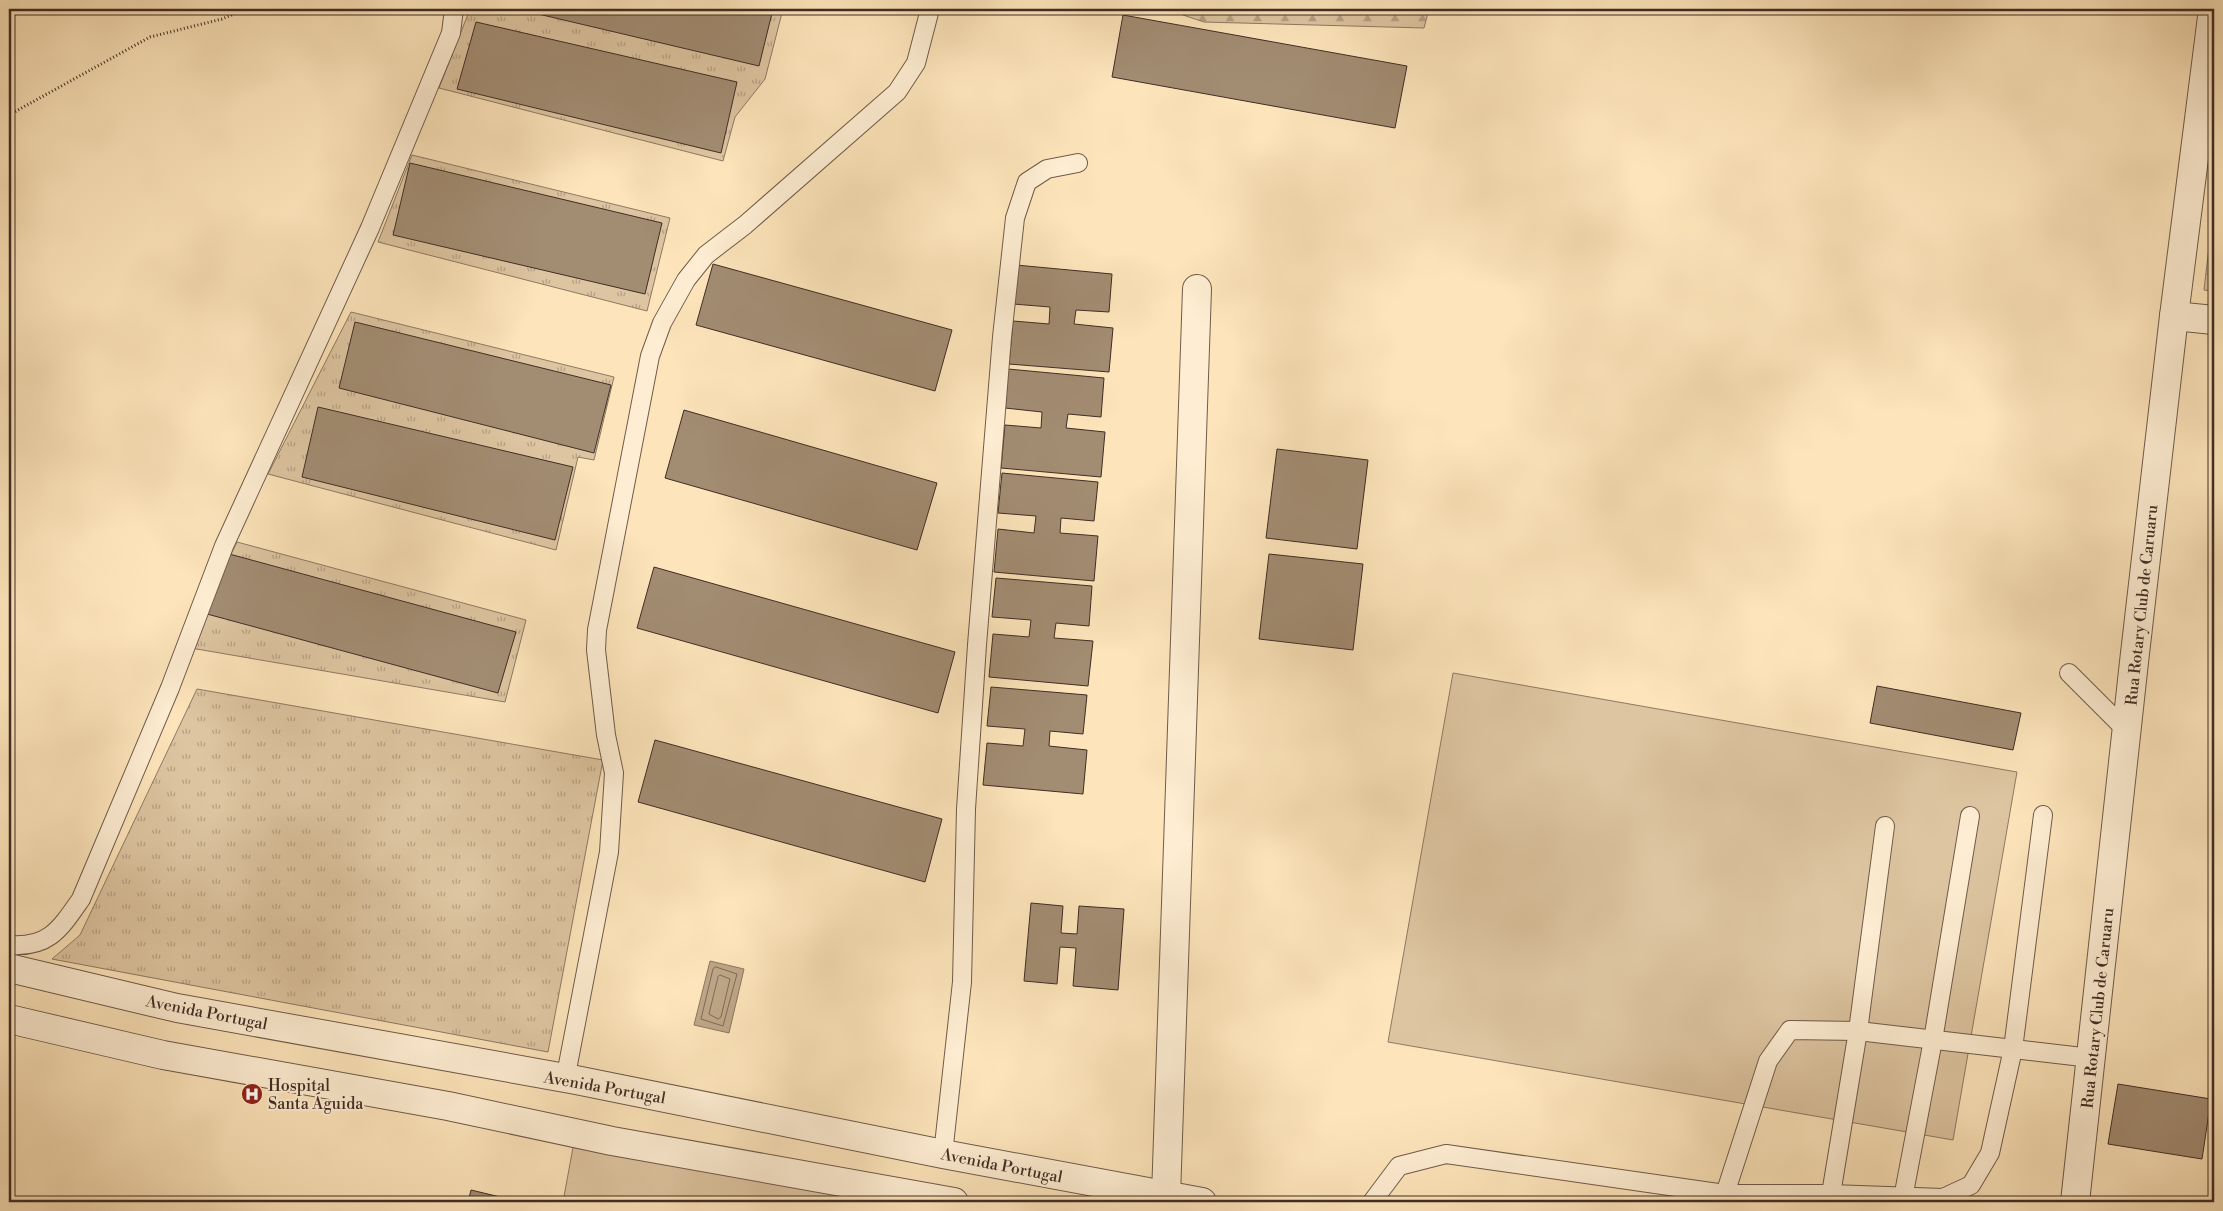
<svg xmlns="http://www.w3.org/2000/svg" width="2223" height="1211" font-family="'Libre Bodoni',serif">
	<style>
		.grass { fill: url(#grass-tufts); stroke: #8e7963 }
		.forest { fill: url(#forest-firs); stroke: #8e7963 }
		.park { fill: url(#park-crowns); stroke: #8e7963 }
		.pitch { fill: #ddc5a1; stroke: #8e7963 }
		.water { fill: #bda687; stroke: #8b7660 }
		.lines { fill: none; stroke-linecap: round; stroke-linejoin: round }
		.shore { stroke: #7e6a56; stroke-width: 1 }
		.building { fill: #a28c72; stroke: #402d25 }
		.service-casing { stroke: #6f5b4a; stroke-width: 20 }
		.minor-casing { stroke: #6f5b4a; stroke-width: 30 }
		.tertiary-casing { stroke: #6f5b4a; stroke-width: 30 }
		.path { stroke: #402d25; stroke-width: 3; stroke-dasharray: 1 2.5; stroke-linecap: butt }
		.service { stroke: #feedd2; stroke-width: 18 }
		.minor { stroke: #feedd2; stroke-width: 28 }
		.tertiary { stroke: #feedd2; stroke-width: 28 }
		.labels { text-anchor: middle; stroke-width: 4; stroke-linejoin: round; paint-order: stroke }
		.street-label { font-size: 16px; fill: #402d25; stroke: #feedd2 }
		.poi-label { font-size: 16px; fill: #402d25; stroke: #feedd2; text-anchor: start }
	</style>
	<defs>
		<pattern id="grass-tufts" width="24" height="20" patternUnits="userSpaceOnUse" patternTransform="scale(1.25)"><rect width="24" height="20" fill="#ddc5a1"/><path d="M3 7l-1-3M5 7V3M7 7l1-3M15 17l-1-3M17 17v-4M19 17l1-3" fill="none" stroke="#b5a083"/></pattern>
		<pattern id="forest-firs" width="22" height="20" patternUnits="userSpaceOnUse" patternTransform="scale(1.25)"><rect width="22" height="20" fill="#ddc5a1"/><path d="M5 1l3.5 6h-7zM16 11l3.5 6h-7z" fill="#b5a083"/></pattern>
		<pattern id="park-crowns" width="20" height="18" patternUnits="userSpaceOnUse" patternTransform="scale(1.25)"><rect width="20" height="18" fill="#ddc5a1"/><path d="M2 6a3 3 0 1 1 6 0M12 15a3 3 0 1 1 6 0" fill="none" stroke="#b5a083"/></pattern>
	</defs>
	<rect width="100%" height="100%" fill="#fde4ba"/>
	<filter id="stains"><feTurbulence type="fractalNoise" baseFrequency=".004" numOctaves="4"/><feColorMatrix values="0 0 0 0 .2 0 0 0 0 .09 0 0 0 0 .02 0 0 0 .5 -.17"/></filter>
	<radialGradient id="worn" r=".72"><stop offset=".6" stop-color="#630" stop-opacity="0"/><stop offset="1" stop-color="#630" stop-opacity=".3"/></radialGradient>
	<g class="grass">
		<polygon points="470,9 783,9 765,79 735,117 723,161 439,88"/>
		<polygon points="412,155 670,218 647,311 378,242"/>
		<polygon points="351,312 614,377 594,460 578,457 556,550 268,474"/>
		<polygon points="237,542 526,620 505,702 185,647"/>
		<polygon points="197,689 603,760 548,1052 52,959 80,935"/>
	</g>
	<polygon class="forest" points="1165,9 1429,9 1424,28 1204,22"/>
	<polygon class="park" points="2214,204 2214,291 2204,290"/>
	<g class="pitch">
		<polygon points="1453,673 2017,772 1953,1140 1388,1042"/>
		<polygon points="576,1131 929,1202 563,1202"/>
	</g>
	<polygon class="water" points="710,961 744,969 729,1033 694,1025"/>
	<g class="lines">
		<g class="shore">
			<polygon points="716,967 737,974 723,1026 701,1019 713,969"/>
			<polygon points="720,975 730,979 721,1017 718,1019 709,1014 718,977"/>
		</g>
	</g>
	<g class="building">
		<polygon points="517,9 773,9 759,66"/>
		<polygon points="1123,15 1407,66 1395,128 1112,77"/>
		<polygon points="476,22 737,82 721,153 457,89"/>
		<polygon points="410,163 662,223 645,294 393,235"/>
		<polygon points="713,264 952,330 935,391 696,325"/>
		<polygon points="1016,265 1112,274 1109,312 1076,310 1074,324 1113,328 1109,372 1009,364 1013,321 1049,324 1050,307 1013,304"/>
		<polygon points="355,322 611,385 594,453 339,388"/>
		<polygon points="1008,369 1104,378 1101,417 1068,414 1066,428 1105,432 1101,477 1001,468 1005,425 1041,428 1042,412 1005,408"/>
		<polygon points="318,407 573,467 555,540 302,477"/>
		<polygon points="684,410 937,483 917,550 665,478"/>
		<polygon points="1277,449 1368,460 1357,549 1266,538"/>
		<polygon points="1002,473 1098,482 1094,521 1061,518 1060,533 1098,536 1094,581 994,572 998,529 1034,533 1036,516 998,513"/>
		<polygon points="222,552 516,632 498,693 207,614"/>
		<polygon points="1269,554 1363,564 1353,650 1259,639"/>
		<polygon points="654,567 955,652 938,713 637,628"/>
		<polygon points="996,578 1092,586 1089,626 1056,623 1054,638 1093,641 1088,686 989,677 993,634 1029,637 1031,620 992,617"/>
		<polygon points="1877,686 2021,713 2013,750 1870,723"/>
		<polygon points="991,687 1087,695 1083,734 1050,731 1049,746 1087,750 1083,794 983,785 987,743 1023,746 1025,729 987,726"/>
		<polygon points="655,740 942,819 925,882 638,802"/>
		<polygon points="1031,903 1063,906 1061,933 1077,934 1079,906 1124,909 1118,990 1073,986 1076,948 1060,947 1057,984 1024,981"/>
		<polygon points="2118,1084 2211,1099 2202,1159 2108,1144"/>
		<polygon points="471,1190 521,1202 468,1202"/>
	</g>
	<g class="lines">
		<g class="service-casing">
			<g id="service">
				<polyline points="2069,673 2126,730"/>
				<path d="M9 945C49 948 60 929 81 899L170 688 224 546 370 228 451 33 454 9"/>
				<polyline points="565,1080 609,852 614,773 606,735 596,650 597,630 650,356 662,323 686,280 706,255 745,225 897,92 916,63 930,9"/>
				<polyline points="943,1154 962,982 966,809 977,645 1002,337 1015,218 1027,182 1047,169 1078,163"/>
				<polyline points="1831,1194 1858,1031 1885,826"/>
				<polyline points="1903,1198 1933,1040 1970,816"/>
				<polyline points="1372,1202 1399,1166 1446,1154 1725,1194 1831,1194 1943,1198 1971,1185 1990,1153 2013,1049 2043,815"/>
				<polyline points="1733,1202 1725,1194 1768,1061 1790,1030 1858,1031 2091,1058"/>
			</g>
		</g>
		<g class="minor-casing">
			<g id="minor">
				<polyline points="2174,316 2214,320"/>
				<polyline points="1166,1196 1197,289"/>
				<polyline points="2075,1202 2134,662 2174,316 2213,9"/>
			</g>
		</g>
		<g class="tertiary-casing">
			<g id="tertiary">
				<polyline points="9,968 177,1008 576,1080 943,1154 1202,1202"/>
				<polyline points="9,1019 163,1055 448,1106 612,1141 954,1202"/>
			</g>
		</g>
		<polyline class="path" points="9,115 150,37 222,19 246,9"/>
		<use href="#service" class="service"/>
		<use href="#minor" class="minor"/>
		<use href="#tertiary" class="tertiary"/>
	</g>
	<defs>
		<g id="hospital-disc" transform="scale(1.125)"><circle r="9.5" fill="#8f2418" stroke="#feedd2"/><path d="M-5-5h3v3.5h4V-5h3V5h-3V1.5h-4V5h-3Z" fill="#fff"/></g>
	</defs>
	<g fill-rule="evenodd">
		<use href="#hospital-disc" x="252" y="1094"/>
	</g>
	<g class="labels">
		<g class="street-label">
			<text transform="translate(2141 605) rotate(-84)" y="6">Rua Rotary Club de Caruaru</text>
			<text transform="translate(2097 1008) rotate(-84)" y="6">Rua Rotary Club de Caruaru</text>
			<text transform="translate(207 1012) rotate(11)" y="6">Avenida Portugal</text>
			<text transform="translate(605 1087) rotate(10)" y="6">Avenida Portugal</text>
			<text transform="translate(1002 1165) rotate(11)" y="6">Avenida Portugal</text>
		</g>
		<g class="poi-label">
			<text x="268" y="1091">Hospital<tspan x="268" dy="18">Santa Águida</tspan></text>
		</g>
	</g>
	<rect width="2223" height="1211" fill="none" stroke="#fde4ba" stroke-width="30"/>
	<rect x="10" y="10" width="2203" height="1191" fill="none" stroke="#402d25" stroke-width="2.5"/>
	<rect x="15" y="15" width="2193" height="1181" fill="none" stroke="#402d25"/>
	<rect width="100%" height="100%" filter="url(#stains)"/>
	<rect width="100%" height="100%" fill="url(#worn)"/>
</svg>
